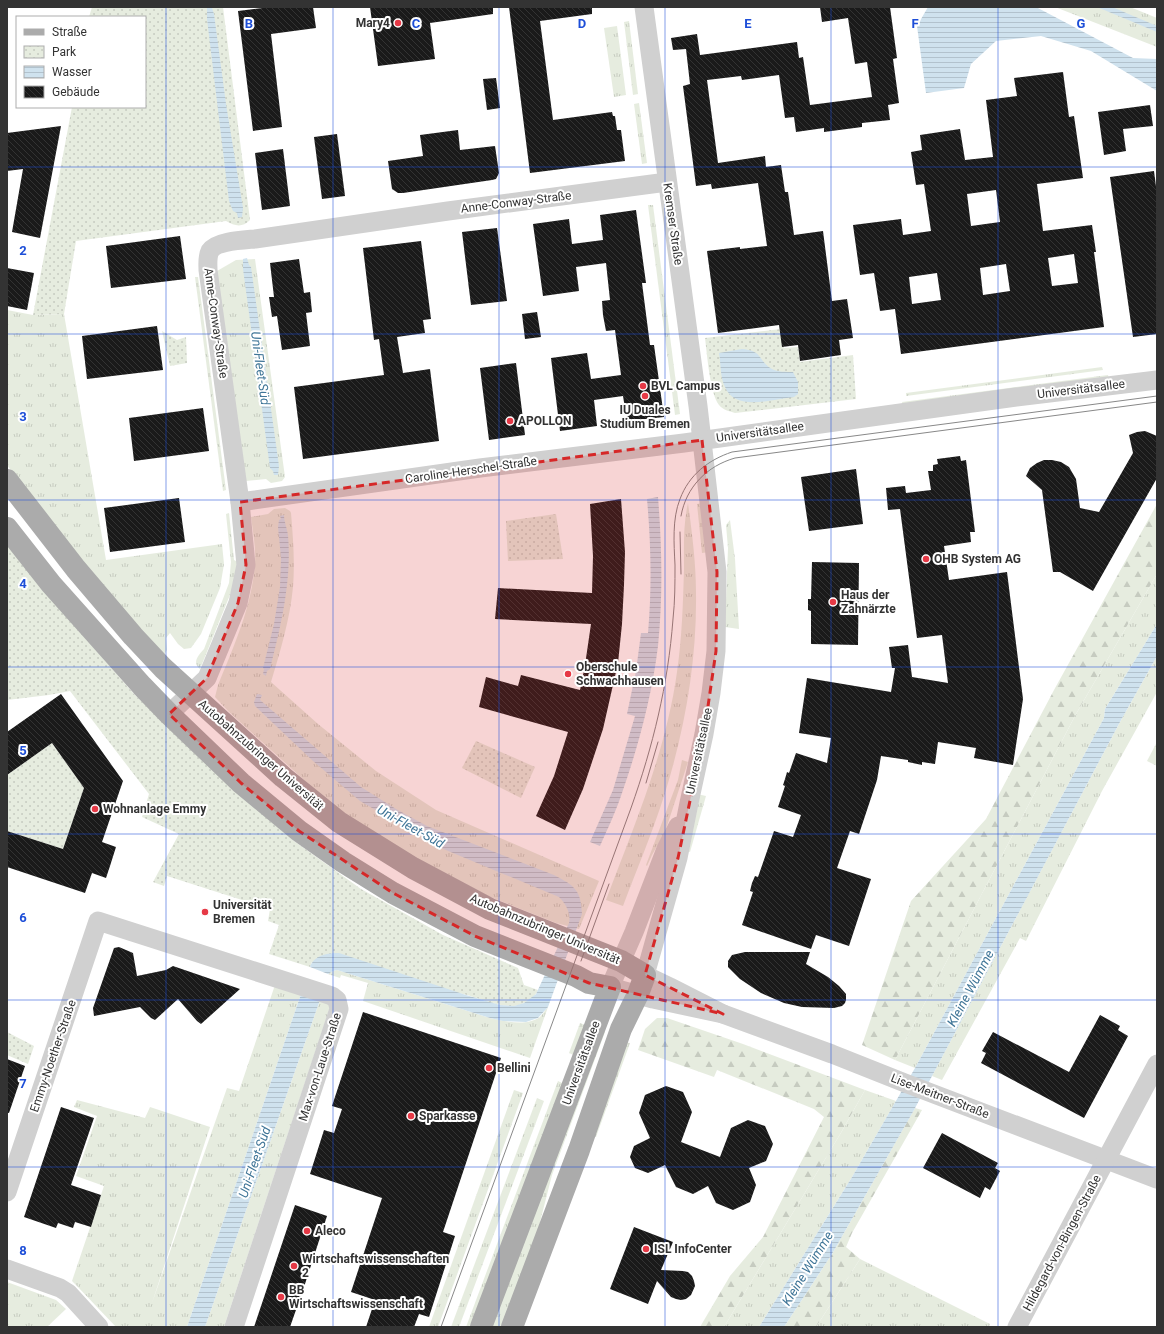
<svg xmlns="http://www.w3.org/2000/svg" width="1164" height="1334" font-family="Roboto,sans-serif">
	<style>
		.grass { fill: url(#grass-tufts) }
		.forest { fill: url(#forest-firs) }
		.park { fill: url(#park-dots) }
		.water { fill: url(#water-rules) }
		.building { fill: url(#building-back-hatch); fill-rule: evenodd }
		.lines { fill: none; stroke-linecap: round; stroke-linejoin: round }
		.minor { stroke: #d0d0d0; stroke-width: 19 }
		.major { stroke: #ababab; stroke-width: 22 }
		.tram { stroke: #888; stroke-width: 1 }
		.marked { fill: #d62828; fill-opacity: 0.2; stroke: #d62828; stroke-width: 3; stroke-dasharray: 8 5; stroke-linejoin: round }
		.grid { fill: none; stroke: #1d4ed8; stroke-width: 1; stroke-opacity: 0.55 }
		.poi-dot { fill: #e63946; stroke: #fff; stroke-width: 1.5 }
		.labels { text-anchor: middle; stroke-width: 4; stroke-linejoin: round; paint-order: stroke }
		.poi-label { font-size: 12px; font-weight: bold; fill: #333; stroke: #fff; text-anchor: start }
		.street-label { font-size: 12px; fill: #333; stroke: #fff }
		.water-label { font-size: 13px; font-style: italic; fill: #3f7597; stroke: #fff }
		.grid-label { font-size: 13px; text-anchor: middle; font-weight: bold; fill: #1d4ed8; stroke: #fff; stroke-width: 4; stroke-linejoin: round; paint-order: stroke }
	</style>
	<defs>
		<pattern id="grass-tufts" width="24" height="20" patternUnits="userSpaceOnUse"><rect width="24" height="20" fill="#e6ecdf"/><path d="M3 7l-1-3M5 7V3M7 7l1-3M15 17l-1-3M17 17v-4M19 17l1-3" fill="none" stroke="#c6cbc0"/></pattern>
		<pattern id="forest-firs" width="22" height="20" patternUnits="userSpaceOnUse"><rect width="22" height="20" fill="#e6ecdf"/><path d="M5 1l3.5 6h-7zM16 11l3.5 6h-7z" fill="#c6cbc0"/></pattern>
		<pattern id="park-dots" width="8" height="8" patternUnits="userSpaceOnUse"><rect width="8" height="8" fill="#e6ecdf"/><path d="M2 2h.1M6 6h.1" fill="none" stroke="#c6cbc0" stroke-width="1.8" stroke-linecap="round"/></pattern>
		<pattern id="water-rules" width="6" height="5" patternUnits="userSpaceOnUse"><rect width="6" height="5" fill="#cfe2ee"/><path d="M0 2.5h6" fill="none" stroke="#b2c2cd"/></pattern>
		<pattern id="building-back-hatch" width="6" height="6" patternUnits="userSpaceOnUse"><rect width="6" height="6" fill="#1a1a1a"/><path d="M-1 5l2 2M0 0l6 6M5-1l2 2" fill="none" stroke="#333"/></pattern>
	</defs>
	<rect width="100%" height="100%" fill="#fff"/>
	<g class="grass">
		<polygon points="1055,7 1130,7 1157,18 1157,47"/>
		<polygon points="629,21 638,94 633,95 624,22"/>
		<polygon points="617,26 626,95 614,97 604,28"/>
		<polygon points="639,103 647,163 642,164 634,104"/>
		<polygon points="648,205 653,205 680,414 675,415"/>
		<polygon points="255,259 285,477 282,481 271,483 266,479 246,481 217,271 236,260"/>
		<polygon points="195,277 198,277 226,490 223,491"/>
		<polygon points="7,310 33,315 64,314 106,560 222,544 224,564 220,588 201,634 191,648 184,649 178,644 170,633 166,638 167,650 163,657 95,579 7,465"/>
		<polygon points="1102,367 1103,370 906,396 906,393"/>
		<polygon points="1108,375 1109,379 903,406 902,402"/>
		<path d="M688 503C692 533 696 563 696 593 697 660 685 729 665 793 653 831 637 869 623 906L606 900C634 826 666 752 677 672 682 638 683 604 684 569 684 547 683 525 688 503Z"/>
		<polygon points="702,503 709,552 702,553 697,504"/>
		<path d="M285 508 290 511 291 513C293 537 295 562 293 587 290 619 280 652 271 682L318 724 376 771 436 810 599 881 579 929 556 923 488 896 380 839 324 798 229 712 215 697 218 685C234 646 252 606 255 563 256 548 253 532 251 517L268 514 274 509Z"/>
		<path d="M229 513 234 560 238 562 234 585 200 669C192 662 198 656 204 649L229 583 231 562 226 514Z"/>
		<polygon points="730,520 735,559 739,629 725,627 728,548 726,525"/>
		<polygon points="1157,574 1157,624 1105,709 1104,718 915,1068 895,1060 1076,714"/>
		<polygon points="1157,656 1157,692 1102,791 1026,941 1020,938 942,1080 932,1076 1120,722"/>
		<polygon points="1157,742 1157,766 1147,761"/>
		<polygon points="682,760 688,762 665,832 652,855 647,866 646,865 678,780"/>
		<polygon points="697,794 706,796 690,852 684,850"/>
		<path d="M337 970 490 1018C504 1021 526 1027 540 1017 543 1014 545 1010 548 1007L530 1058 363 1001 368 983 341 975 340 978 328 974 333 971Z"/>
		<polygon points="275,985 301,994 187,1327 116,1327 77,1286 72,1281 104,1186 76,1176 97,1116 74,1107 77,1100 145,1118 150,1107 210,1127 152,1303 227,1088 239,1091"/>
		<polygon points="320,1000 331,1004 224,1327 205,1327"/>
		<polygon points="580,1023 585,1025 574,1055 569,1053"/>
		<polygon points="600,1030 605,1032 552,1175 538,1230 502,1327 488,1327"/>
		<polygon points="625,1042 630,1043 596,1137 591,1135"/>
		<polygon points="558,1081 564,1084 482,1303 469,1327 466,1327"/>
		<polygon points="514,1090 523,1093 438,1327 429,1327"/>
		<polygon points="865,1090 896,1101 852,1177 759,1327 724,1327 842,1131"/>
		<polygon points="537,1098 544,1101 459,1327 451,1327"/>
		<polygon points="860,1259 990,1324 989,1327 816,1327"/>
		<polygon points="7,1282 56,1300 66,1309 47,1327 7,1327"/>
	</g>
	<g class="forest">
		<polygon points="1157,504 1157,574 1076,714 895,1060 862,1045 911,901 986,819 1054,690"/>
		<polygon points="657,1018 667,1018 743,1044 865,1090 842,1131 724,1327 700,1327 730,1276 763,1237 824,1117 814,1109 717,1070 714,1077 638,1050 645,1029"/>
		<polygon points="915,1108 922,1110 852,1233 846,1247 860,1259 816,1327 784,1327 832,1254"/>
	</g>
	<g class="park">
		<path d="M92 7H223L250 220C242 228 235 226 226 221L76 241 64 314 33 315 72 107H145V17H89Z"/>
		<path d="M781 329 784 348 798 347 800 362 853 355 856 399 735 413C729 411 723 410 719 405 710 394 707 353 705 338Z"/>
		<polygon points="162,331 177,340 186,337 187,363 170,366"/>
		<polygon points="556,514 563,559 508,561 506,521"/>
		<path d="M7 544 67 617 134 694 248 802 294 841 361 889 443 935 518 968 524 985 538 990C534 999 523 1005 514 1006 496 1007 480 998 463 994 413 984 362 973 312 962L310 967 269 954 279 925 268 921 270 909 167 876 164 886 153 882 179 834 142 817 149 794 70 691 49 695 7 700Z"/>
		<polygon points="476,741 535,767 521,798 462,768"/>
		<polygon points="52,743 84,788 63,849 7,831 7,775"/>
		<polygon points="7,1032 34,1046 28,1064 7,1055"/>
	</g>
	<g class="water">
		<polygon points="928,7 1036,7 1133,58 1157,59 1157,91 1091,51 1041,36 996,41 971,64 964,88 926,93 917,26"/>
		<polygon points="1097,7 1112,7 1157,26 1157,32"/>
		<polygon points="207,8 212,8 214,14 226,104 243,208 242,217 238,218 237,213 233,211 229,201 207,19"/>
		<polygon points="247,258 249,265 251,267 279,466 278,475 274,475 273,471 270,468 243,269 243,259"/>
		<path d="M742 349C764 351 757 360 772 369 777 372 787 372 793 372L798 382V394L794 397C773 399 735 412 725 387 720 377 721 364 719 353Z"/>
		<path d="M658 497C662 546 663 597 658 646 652 695 639 744 623 790 617 809 608 828 600 846L590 842 613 790 635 716 627 714 636 671 641 633H648C652 587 651 544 647 499Z"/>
		<path d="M284 515C284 521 287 528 288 535 292 580 281 626 270 669L267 671 266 676 263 674 264 669 263 668 274 624 280 587 281 558 278 527 279 520 281 519 280 516Z"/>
		<polygon points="1157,624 1157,656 1120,722 914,1110 832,1254 784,1327 759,1327 852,1177 915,1068 1104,718 1105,709"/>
		<path d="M257 694 262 695 260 700 361 787 396 809 427 826 554 875C575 886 581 890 582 914L552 996 548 1007 538 1018 526 1022 503 1021 490 1018 337 970 333 971 328 974 310 967C314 955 328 953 339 953L466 995 500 1005 514 1006 524 1003 536 994 569 923C571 913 566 904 559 897L441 848 360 801 313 761 255 706 254 702Z"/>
		<polygon points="301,994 320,1000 205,1327 187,1327"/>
	</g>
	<g class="building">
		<polygon points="271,7 313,7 316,28 271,34 282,127 253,131 238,11"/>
		<polygon points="370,7 493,7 493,14 430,23 435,59 378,66"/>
		<polygon points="509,7 592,7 592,14 540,21 553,120 612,112 613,116 615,116 617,130 621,130 625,161 530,173"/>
		<polygon points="820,7 890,7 897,58 893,59 899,103 888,105 890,120 862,123 862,127 824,132 824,128 796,132 794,117 785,118 779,75 742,80 741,76 707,80 718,163 765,156 766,167 781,165 785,192 788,192 794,235 823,231 832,301 847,299 853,338 839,340 841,355 800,361 798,345 782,347 779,325 718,333 707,251 740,247 740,249 767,246 758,183 712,189 711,184 696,186 683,86 690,84 686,49 673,50 671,38 697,34 700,55 797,42 799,58 803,57 810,105 872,97 867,62 855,64 848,18 822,22"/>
		<path d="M1063 72 1069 117 1074 116 1083 178 1037 184 1043 231 1092 225 1096 252H1094L1104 327 901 354 895 309 880 311 874 273 860 275 853 225 901 219 903 235 931 231 924 184 916 185 911 152 922 150 920 135 960 129 965 160 993 157 986 100 1017 96 1014 78ZM996 190 1000 222 971 226 967 194ZM1074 254 1078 283 1052 286 1048 258ZM1006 264 1010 291 983 295 980 268ZM937 273 941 300 912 304 909 277Z"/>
		<polygon points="496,78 500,108 487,110 483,79"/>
		<polygon points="1150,105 1153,126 1123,129 1126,151 1104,155 1098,112"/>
		<polygon points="61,126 40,238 12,232 23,169 7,171 7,133"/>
		<polygon points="458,130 460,150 495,146 499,173 496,179 492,180 403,193 398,193 392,189 388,161 423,156 420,135"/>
		<polygon points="337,134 345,196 322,199 314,137"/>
		<polygon points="283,149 290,206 262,210 255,153"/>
		<polygon points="1154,171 1157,194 1157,334 1133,337 1110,177"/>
		<polygon points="636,210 646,283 642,283 650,345 654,345 664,417 627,421 623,396 594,400 597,426 560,431 551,358 587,353 591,379 621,375 615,330 606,331 603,315 602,301 610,300 606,263 576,267 579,291 543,296 533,224 569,219 572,244 603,240 600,215"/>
		<polygon points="497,228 507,301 471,305 462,232"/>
		<polygon points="180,236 186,279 111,288 106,246"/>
		<polygon points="421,241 431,319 423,320 425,333 397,337 403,373 430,369 439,441 303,459 294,387 384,375 379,339 374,340 363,248"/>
		<polygon points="299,259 304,293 310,292 312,312 306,313 310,346 282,350 277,316 272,317 269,297 274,297 270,263"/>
		<polygon points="7,268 34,273 27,310 7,306"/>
		<polygon points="537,312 541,337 525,339 522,314"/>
		<polygon points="157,326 163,370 87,379 82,336"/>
		<polygon points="516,363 525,435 489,440 480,368"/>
		<polygon points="203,408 209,451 134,461 129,418"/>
		<polygon points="1145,431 1157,436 1157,478 1093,591 1060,572 1053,572 1042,490 1026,476 1030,468 1037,463 1044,460 1052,460 1061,462 1069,467 1076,479 1080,508 1099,512 1133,453 1129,435 1137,432"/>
		<polygon points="960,456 961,461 966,460 975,532 970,532 971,542 944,546 949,580 1007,572 1023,699 1013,765 974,758 976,748 938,742 935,764 922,762 922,765 908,762 908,760 881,756 877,780 859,834 850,831 837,868 871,879 849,946 816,935 811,949 742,925 753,892 750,891 752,883 755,876 758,877 774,831 793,837 801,815 778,807 785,786 783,785 785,779 787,772 789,773 796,753 827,763 831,738 799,733 807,678 891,692 895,668 892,668 889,647 908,645 912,677 948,683 942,635 917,638 900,509 888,510 886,488 905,486 906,493 931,490 928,471 933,471 933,465 938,464 937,459"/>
		<polygon points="856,469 863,524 809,531 801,477"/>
		<polygon points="179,498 185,542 110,552 104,508"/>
		<polygon points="621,499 625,552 624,585 622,624 618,663 603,729 583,789 565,830 536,816 554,776 568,732 479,707 486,677 518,686 521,675 580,690 585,665 591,624 495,619 498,588 592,593 593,556 590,504"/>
		<polygon points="812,562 859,563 858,645 811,644 811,611 808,610 808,599 811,599"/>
		<polygon points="61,694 123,781 102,842 116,847 110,866 106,878 92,873 85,893 7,867 7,831 63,849 84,788 52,743 7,775 7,732"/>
		<polygon points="119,947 133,953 137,976 166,970 173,966 240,989 201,1024 197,1021 178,999 155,1020 151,1018 140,1007 94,1016 93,1008 114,948"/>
		<polygon points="745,952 810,952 806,964 828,977 839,986 846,994 846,1000 845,1003 842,1006 834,1008 802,1007 784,1003 761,993 740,979 728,967 728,961 732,955"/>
		<polygon points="363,1012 501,1058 443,1232 455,1236 429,1317 419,1314 414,1327 366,1327 375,1300 351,1292 382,1198 310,1174 324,1130 334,1133 342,1109 332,1106"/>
		<polygon points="1100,1015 1120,1026 1118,1030 1128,1036 1084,1118 981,1063 986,1053 982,1051 993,1032 1069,1072"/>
		<polygon points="7,1059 25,1066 9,1113 7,1113"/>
		<polygon points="666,1086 683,1092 692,1112 681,1142 720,1157 731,1128 748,1120 765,1126 773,1144 766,1161 749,1168 756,1185 750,1202 733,1210 716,1203 708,1186 693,1194 676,1187 665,1165 648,1173 635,1168 630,1157 634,1146 650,1138 639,1113 645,1095"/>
		<polygon points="61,1107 94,1118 71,1185 101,1195 91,1227 75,1222 73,1228 58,1223 56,1228 24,1217"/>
		<polygon points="942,1133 998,1163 995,1168 1000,1171 990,1190 985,1187 980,1198 923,1168"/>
		<polygon points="295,1205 327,1216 304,1287 290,1327 254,1327"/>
		<polygon points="634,1227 673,1242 661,1270 683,1271 688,1272 692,1276 694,1281 695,1286 691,1295 686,1299 681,1300 676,1299 671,1297 657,1281 648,1304 610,1289"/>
	</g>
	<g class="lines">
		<g class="minor">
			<polyline points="644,7 698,406 717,572 716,651 711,693 704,734 689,803 678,858 645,975 670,987 723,1014"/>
			<polyline points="240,502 480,468 684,443 1016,397 1157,380"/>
			<path d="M169 714 207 678 238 603 246 565 240 502 208 270C208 264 207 257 210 251 216 241 244 240 255 239L448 211 667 182"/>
			<polyline points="678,826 666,849 634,932 610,987 653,999 723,1014 832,1054 905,1083 1157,1179"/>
			<polyline points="7,1192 98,921 332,996 337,1000 339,1009 234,1327"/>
			<polyline points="7,1269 60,1288 68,1293 99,1327"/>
			<polyline points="1017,1327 1157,1064"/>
		</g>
		<g class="major">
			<polyline points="7,480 76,569 133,636 163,668 283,777 339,822 413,868 490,909 621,961 645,975 638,994 621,1029 579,1150 512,1327"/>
			<polyline points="7,528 51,584 142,686 169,714 241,783 299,831 343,862 393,893 475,936 576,976 589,983 610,987 481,1327"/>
		</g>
		<g class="tram">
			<path d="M681 516C686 487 707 466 735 458L1157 402"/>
			<polyline points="680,532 681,574"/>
			<polyline points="646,783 658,742"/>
			<polyline points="581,961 609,884"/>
			<path d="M441 1327 631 808C653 746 668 685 673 619 675 601 675 583 675 565 674 544 672 519 680 499 689 475 708 460 732 452L1157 396"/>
		</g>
	</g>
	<path class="marked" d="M702 440 717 572 716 651 704 734 678 858 645 975 723 1014 589 983 475 936 393 893 299 831 241 783 169 714 207 678 238 603 246 565 240 502Z"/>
	<path class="grid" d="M166 7V1327M333 7V1327M499 7V1327M665 7V1327M831 7V1327M998 7V1327M7 167H1157M7 334H1157M7 500H1157M7 667H1157M7 834H1157M7 1000H1157M7 1167H1157"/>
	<g class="poi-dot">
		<circle cx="398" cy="23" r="4"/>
		<circle cx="643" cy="386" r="4"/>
		<circle cx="645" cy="396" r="4"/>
		<circle cx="510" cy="421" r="4"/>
		<circle cx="926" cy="559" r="4"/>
		<circle cx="833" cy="602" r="4"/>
		<circle cx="568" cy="674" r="4"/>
		<circle cx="95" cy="809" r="4"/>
		<circle cx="205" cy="912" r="4"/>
		<circle cx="489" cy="1068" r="4"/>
		<circle cx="411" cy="1116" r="4"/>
		<circle cx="307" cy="1231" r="4"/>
		<circle cx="646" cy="1249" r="4"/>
		<circle cx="294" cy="1266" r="4"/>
		<circle cx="281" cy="1297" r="4"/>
	</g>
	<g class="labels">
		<g class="poi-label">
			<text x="390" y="27" text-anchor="end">Mary4</text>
			<text x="651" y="390">BVL Campus</text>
			<text x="645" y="414" text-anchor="middle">IU Duales<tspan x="645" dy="14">Studium Bremen</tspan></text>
			<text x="518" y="425">APOLLON</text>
			<text x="934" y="563">OHB System AG</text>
			<text x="841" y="599">Haus der<tspan x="841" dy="14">Zahnärzte</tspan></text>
			<text x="576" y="671">Oberschule<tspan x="576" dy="14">Schwachhausen</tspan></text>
			<text x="103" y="813">Wohnanlage Emmy</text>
			<text x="213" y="909">Universität<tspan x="213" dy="14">Bremen</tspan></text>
			<text x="497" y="1072">Bellini</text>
			<text x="419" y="1120">Sparkasse</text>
			<text x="315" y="1235">Aleco</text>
			<text x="654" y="1253">ISL InfoCenter</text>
			<text x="302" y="1263">Wirtschaftswissenschaften<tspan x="302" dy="14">2</tspan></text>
			<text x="289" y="1294">BB<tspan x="289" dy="14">Wirtschaftswissenschaft</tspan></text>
		</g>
		<g class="street-label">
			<text transform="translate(516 202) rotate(-7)" y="4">Anne-Conway-Straße</text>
			<text transform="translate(673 224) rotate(82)" y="4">Kremser Straße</text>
			<text transform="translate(216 323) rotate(82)" y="4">Anne-Conway-Straße</text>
			<text transform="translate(1081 389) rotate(-7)" y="4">Universitätsallee</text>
			<text transform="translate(760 432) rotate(-8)" y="4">Universitätsallee</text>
			<text transform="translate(471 470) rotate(-8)" y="4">Caroline-Herschel-Straße</text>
			<text transform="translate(699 751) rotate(-78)" y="4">Universitätsallee</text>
			<text transform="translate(261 755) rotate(41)" y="4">Autobahnzubringer Universität</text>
			<text transform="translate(545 929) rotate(23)" y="4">Autobahnzubringer Universität</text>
			<text transform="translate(53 1056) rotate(-71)" y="4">Emmy-Noether-Straße</text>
			<text transform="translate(581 1063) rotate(-70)" y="4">Universitätsallee</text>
			<text transform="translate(320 1067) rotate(-72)" y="4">Max-von-Laue-Straße</text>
			<text transform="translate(940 1096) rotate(21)" y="4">Lise-Meitner-Straße</text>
			<text transform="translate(1062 1243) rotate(-62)" y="4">Hildegard-von-Bingen-Straße</text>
		</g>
		<g class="water-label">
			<text transform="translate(261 368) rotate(82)" y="5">Uni-Fleet-Süd</text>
			<text transform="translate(411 826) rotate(29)" y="5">Uni-Fleet-Süd</text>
			<text transform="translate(970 988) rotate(-62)" y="5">Kleine Wümme</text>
			<text transform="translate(254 1162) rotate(-71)" y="5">Uni-Fleet-Süd</text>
			<text transform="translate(807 1268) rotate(-58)" y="5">Kleine Wümme</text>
		</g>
	</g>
	<g class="grid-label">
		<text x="249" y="28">B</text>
		<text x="416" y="28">C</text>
		<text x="582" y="28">D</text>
		<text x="748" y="28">E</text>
		<text x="915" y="28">F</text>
		<text x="1081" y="28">G</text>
		<text x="23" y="255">2</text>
		<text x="23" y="421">3</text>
		<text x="23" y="588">4</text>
		<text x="23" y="755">5</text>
		<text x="23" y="922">6</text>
		<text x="23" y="1088">7</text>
		<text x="23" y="1255">8</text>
	</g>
	<rect width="1164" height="1334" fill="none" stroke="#333333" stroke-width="16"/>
	<rect x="16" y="16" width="130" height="92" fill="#ffffff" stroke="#adadad"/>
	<rect x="24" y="29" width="20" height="6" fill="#ababab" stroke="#adadad"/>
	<text x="52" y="36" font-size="12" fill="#333333">Straße</text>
	<rect x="24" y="46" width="20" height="12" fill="url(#park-dots)" stroke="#adadad"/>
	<text x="52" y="56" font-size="12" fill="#333333">Park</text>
	<rect x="24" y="66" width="20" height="12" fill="url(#water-rules)" stroke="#adadad"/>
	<text x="52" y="76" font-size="12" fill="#333333">Wasser</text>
	<rect x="24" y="86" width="20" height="12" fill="url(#building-back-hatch)" stroke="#adadad"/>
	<text x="52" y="96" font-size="12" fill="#333333">Gebäude</text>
</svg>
